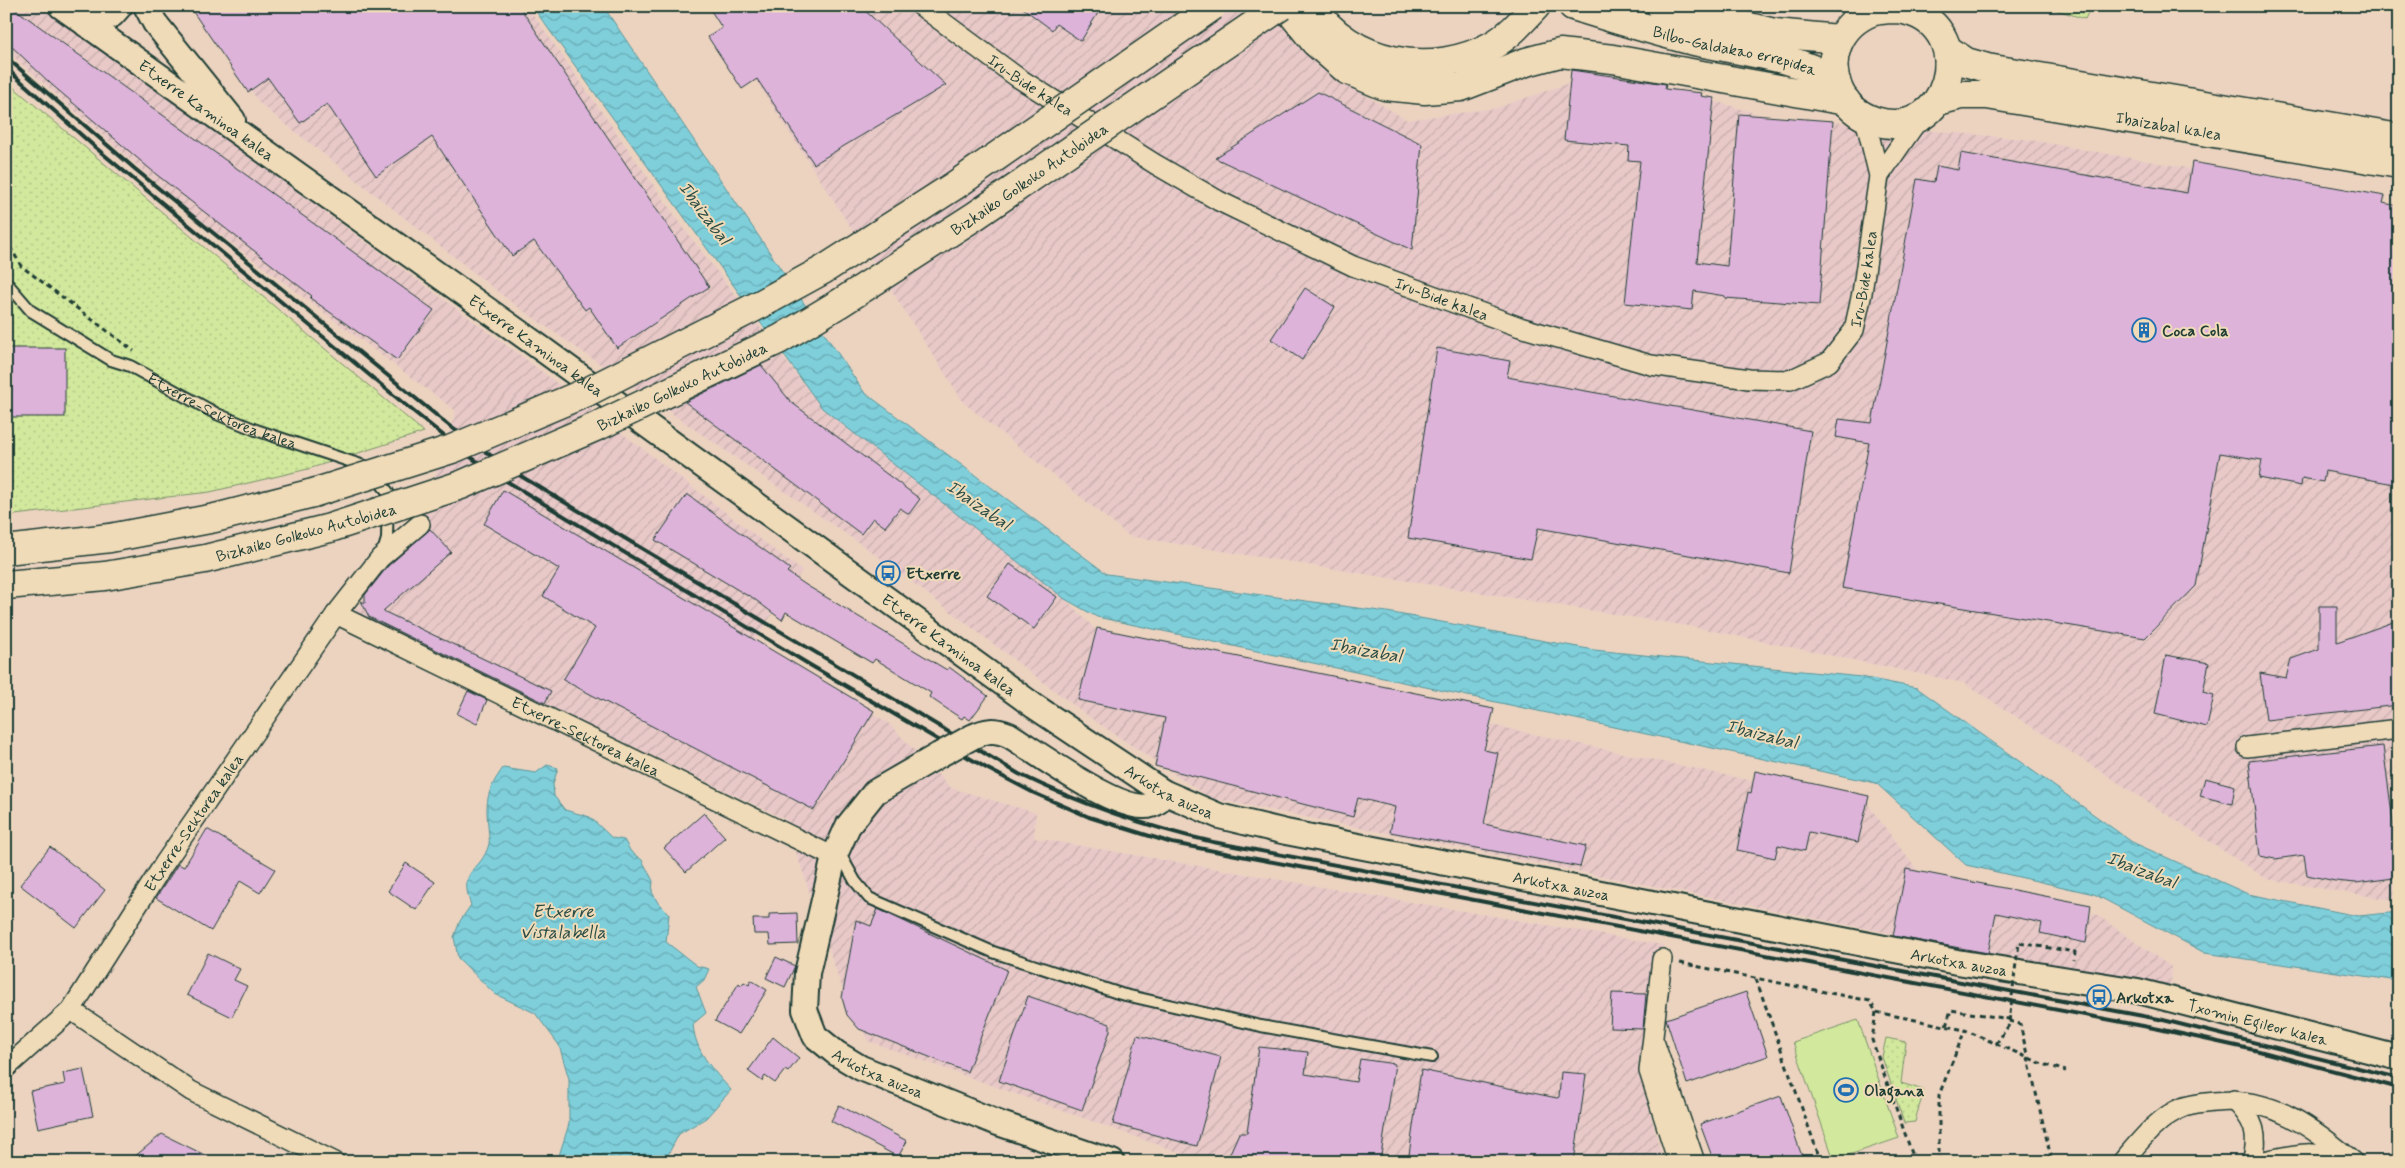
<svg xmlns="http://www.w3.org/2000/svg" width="2405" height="1168" font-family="Mynerve,sans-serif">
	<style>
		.industrial { fill: url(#industrial-furrows) }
		.green { fill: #d2e89d; stroke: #789268 }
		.park { fill: url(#park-dots); stroke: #789268 }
		.water { fill: url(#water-waves); stroke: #599598 }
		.building { fill: #ddb3da; stroke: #1f3d34 }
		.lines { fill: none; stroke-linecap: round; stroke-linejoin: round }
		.service-casing { stroke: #1f3d34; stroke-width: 14 }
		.minor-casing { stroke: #1f3d34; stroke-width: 22 }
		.tertiary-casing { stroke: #1f3d34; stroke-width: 28 }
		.trunk-casing { stroke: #1f3d34; stroke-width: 31 }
		.motorway-casing { stroke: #1f3d34; stroke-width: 31 }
		.path { stroke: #1f3d34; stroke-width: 3; stroke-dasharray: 5 4; stroke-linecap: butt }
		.service { stroke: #f0dbb9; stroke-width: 10 }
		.minor { stroke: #f0dbb9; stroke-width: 19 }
		.tertiary { stroke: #f0dbb9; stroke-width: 24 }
		.trunk { stroke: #f0dbb9; stroke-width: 28 }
		.motorway { stroke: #f0dbb9; stroke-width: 28 }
		.rail { stroke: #1f3d34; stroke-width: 4 }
		.tertiary-bridge-casing { stroke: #1f3d34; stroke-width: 28; stroke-linecap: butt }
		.motorway-bridge-casing { stroke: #1f3d34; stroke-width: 31; stroke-linecap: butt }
		.path-bridge { stroke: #1f3d34; stroke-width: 3; stroke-dasharray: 5 4; stroke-linecap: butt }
		.tertiary-bridge { stroke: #f0dbb9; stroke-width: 24 }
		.motorway-bridge { stroke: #f0dbb9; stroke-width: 28 }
		.labels { text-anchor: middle; stroke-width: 4; stroke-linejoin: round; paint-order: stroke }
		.street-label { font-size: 16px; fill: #1f3d34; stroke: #f0dbb9 }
		.poi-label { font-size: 16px; font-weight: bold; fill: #1f3d34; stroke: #f0dbb9; text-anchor: start }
		.water-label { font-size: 18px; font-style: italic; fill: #294c45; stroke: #f0dbb9 }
	</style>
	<defs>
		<pattern id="industrial-furrows" width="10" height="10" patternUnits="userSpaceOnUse" patternTransform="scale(1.25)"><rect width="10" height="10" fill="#e8c9c8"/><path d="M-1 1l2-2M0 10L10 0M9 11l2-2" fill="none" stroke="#c7aeac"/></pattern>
		<pattern id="park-dots" width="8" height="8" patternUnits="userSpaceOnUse" patternTransform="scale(1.25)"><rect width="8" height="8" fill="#d2e89d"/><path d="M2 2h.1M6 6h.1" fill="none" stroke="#b4c888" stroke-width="1.8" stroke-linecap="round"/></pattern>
		<pattern id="water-waves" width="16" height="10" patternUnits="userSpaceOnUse" patternTransform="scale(1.25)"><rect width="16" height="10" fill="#7fcfdb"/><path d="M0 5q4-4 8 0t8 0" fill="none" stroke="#67a9b2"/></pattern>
	</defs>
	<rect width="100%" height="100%" fill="#ecd3c0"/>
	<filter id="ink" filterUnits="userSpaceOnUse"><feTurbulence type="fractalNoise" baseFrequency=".02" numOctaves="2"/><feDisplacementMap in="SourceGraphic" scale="10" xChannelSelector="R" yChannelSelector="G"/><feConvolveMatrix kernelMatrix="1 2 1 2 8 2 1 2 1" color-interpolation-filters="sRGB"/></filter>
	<g filter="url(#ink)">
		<g class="industrial">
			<polygon points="6,6 43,6 524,358 802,571 755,640 888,723 951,788 1036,813 1034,838 1663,945 1638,1064 1663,1162 1206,1162 868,1041 842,988 785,819 353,614 420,524 456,411 191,213 6,50"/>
			<polygon points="196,6 527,6 686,231 822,408 1065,599 1109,643 1869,806 1922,877 2097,915 2171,967 2170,989 1210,798 1092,719 875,554 515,305 260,104"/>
			<polygon points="708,6 1269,6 1318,67 1407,120 1497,108 1586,77 1675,89 1764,116 2024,139 2399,206 2399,897 2386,899 2267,879 1964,683 1694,627 1129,536 964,403"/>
		</g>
		<polygon class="green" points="1858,1020 1899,1138 1834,1160 1793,1042"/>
		<g class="park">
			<polygon points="2045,6 2091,6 2085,19"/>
			<polygon points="6,81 424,432 308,469 210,492 6,516"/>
			<path d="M1886 1038 1906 1042 1901 1083 1923 1090C1922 1102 1917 1110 1915 1122L1904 1123 1882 1057Z"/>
		</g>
		<g class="water">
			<polygon points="532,6 603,6 864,392 1107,574 1387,612 1594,650 1861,677 1917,688 2132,842 2248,894 2358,916 2399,912 2399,981 2205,953 2094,894 1966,865 1876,783 1097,617 1065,599 822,408"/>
			<path d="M547 765 558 768 553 784 554 796 565 810 590 817 612 838 624 840 631 852 642 860 653 881 652 892 658 903 669 914 666 942 697 966 709 969 704 980 696 987 706 1013 693 1024C695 1052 713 1070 731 1090L706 1118 679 1134 664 1162H557L569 1124V1079L559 1045 535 1013 495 994 458 958 454 937 460 921 471 905C457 867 481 874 489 844 490 839 488 831 488 825 485 800 488 789 503 768L536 773Z"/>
		</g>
		<g class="building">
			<polygon points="6,6 11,6 434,310 397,360 310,298 312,296 157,175 51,84 6,41"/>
			<polygon points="189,6 519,6 709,287 617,348 589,307 585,310 534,241 512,256 432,137 376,176 327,104 300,123 268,78 248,92"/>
			<polygon points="708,6 860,6 946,85 814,164 757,79 742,89 708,37 722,28"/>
			<polygon points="1020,6 1102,6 1081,41 1056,24 1052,30"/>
			<polygon points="1571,70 1666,84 1665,89 1702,93 1701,96 1714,98 1697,262 1727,266 1739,114 1833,121 1819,305 1725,298 1725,296 1694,291 1692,310 1625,303 1640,161 1628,160 1629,146 1564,140"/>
			<polygon points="1318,92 1422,144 1412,250 1215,158"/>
			<polygon points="1961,153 2187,193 2192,162 2385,196 2383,203 2399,206 2399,485 2325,471 2323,482 2302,478 2301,486 2259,478 2262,460 2220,453 2196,586 2145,638 1842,588 1869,443 1836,437 1839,419 1872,423 1917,179 1934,182 1937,166 1958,170"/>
			<polygon points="1305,288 1335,307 1302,360 1271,339"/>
			<rect x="6" y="348" width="59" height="69"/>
			<polygon points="1437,348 1510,361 1507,377 1811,431 1789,573 1538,528 1531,559 1408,538"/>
			<polygon points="761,365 791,402 920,499 909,514 900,508 885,527 873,518 861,534 685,402"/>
			<polygon points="503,490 874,711 814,810 563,680 595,628 543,596 559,569 484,524"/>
			<polygon points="687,494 790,569 787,572 806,585 947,670 949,667 988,696 970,720 964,716 962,719 929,697 931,693 875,659 872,663 786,612 782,620 749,595 748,596 655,540"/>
			<polygon points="430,529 451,552 383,611 551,691 545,703 369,617 361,601 365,603 365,595 388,566"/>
			<polygon points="1010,564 1057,597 1034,629 987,596"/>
			<polygon points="2319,606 2337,606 2337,642 2399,620 2399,705 2266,720 2260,673 2286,678 2291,659 2319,649"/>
			<polygon points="1097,628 1494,709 1484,750 1498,753 1484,824 1586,846 1580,867 1390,832 1395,807 1358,798 1353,817 1155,766 1165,718 1078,700"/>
			<polygon points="2166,655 2209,663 2203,692 2214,695 2207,727 2155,714"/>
			<polygon points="468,691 487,700 477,724 457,714"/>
			<polygon points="2383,746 2399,867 2399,870 2393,871 2394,878 2356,883 2335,881 2307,875 2304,855 2275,859 2260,856 2249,761"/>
			<polygon points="1755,771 1869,796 1858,842 1809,832 1805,851 1778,845 1775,858 1737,850 1748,792 1751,793"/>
			<polygon points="2205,778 2235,786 2232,804 2200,796"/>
			<polygon points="704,813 725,837 686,872 664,848"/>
			<polygon points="207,829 275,869 260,893 240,881 211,931 156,898 178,864 184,867"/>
			<polygon points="50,847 105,890 76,928 20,885"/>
			<polygon points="406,863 435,882 416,910 388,891"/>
			<polygon points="1906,869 2091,905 2086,943 2040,933 2042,923 1996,913 1988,953 1893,936"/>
			<polygon points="878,909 1007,970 967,1072 859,1029 847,1015 842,998 856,920 871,926"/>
			<polygon points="797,913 798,944 770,945 769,934 754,934 753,919 769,919 769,914"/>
			<polygon points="208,953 240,969 234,980 247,986 232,1017 187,995"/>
			<polygon points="776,957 795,966 785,987 766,978"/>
			<polygon points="751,980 767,990 739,1034 715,1021 739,983 741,985 744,982 749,985"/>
			<polygon points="1746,992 1768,1056 1687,1084 1666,1019"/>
			<polygon points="1612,993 1646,994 1643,1029 1610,1028"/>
			<polygon points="1028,996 1110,1024 1110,1031 1082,1110 999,1081"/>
			<polygon points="1137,1035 1221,1057 1197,1146 1113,1124"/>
			<polygon points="773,1037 799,1058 788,1072 785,1070 775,1083 765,1076 762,1081 748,1071"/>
			<polygon points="1259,1047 1308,1052 1305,1074 1356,1082 1360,1059 1395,1064 1380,1162 1226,1162 1239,1133 1247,1133"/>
			<polygon points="83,1069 93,1116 38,1128 30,1091 65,1084 63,1073"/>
			<polygon points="1421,1070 1557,1098 1559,1097 1561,1072 1586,1074 1574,1162 1408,1162"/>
			<polygon points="1781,1096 1804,1162 1714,1162 1700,1124"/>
			<polygon points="839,1105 907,1141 898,1157 831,1121"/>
			<polygon points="162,1134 219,1162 128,1162"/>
		</g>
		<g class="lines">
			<g class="service-casing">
				<g id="service">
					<path id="s1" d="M6 282 31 311 111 360 130 366 217 414 256 430 367 467 388 492 387 539 383 552"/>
					<polyline points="839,852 855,881 869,898 993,952 1121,994 1261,1026 1432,1057"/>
				</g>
			</g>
			<g class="minor-casing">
				<g id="minor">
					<path id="s2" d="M921 6 1017 77 1155 164 1219 201 1353 266 1520 327 1651 365 1749 379 1790 380 1829 362 1854 330 1862 293 1879 176 1865 118"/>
					<polyline points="1879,176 1920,117"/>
					<path id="s3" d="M336 614 834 857"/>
					<polyline points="2247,747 2399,729"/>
					<polyline points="1662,959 1649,1071 1678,1162"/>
					<polyline points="71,1010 191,1091 335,1162"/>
					<polyline points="1655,1044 1695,1162"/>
					<path id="s4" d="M6 1068 71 1010 164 864 336 614 380 558 420 524"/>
					<path d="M2234 1100C2254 1119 2260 1135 2252 1162"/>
					<path d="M2122 1162C2139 1142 2159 1116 2184 1107 2194 1104 2205 1103 2215 1102 2273 1096 2311 1127 2354 1162"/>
					<path d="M2260 1162C2296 1154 2311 1149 2347 1161"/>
				</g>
			</g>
			<g class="tertiary-casing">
				<g id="tertiary">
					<path id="s5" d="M61 6 538 346 1034 706 1163 792 1219 816 1286 832 1957 962 2138 991 2399 1058"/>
					<polyline points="146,6 155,23 233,120"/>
					<polyline points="87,25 112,15 120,6"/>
					<path d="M972 737C986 730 994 729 1009 735 1034 750 1131 824 1157 802 1159 800 1161 794 1163 792"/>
					<path id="s6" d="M939 755 875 792 848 826 834 857 807 973 805 1010 815 1036 836 1053 861 1068 998 1123 1112 1162"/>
				</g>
			</g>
			<g class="trunk-casing">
				<g id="trunk">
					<polyline points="1286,6 1315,42 1347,70 1385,86 1425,90 1461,87 1526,62 1560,53 1613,59 1846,101"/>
					<path id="s7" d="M1573 6C1615 19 1656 32 1698 42 1744 52 1796 56 1836 81"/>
					<polyline points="1661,6 1775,33 1838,39"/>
					<path d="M1889 9C1895 9 1902 9 1908 11 1980 31 1948 144 1875 121 1860 116 1846 106 1839 90 1825 59 1839 25 1871 12 1876 10 1883 10 1889 9Z"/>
					<polyline points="1948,50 1966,62 1987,68 2399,138"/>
					<path id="s8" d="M1938 101 1961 95H1987L2399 164"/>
				</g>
			</g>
			<g class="motorway-casing">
				<g id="motorway">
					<path d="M1312 6C1350 65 1433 79 1493 45 1510 35 1523 20 1536 6"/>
					<polyline points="6,550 110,538 215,518 313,493"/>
					<polyline points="6,585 105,576 205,559 330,528"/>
				</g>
			</g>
			<g class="path">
				<polyline points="6,239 21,266 134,351"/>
				<polyline points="2018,951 2019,943 2075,952 2074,960"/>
				<polyline points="1680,963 1870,1001 1876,1012 1965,1030"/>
				<polyline points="1756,979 1821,1162"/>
				<polyline points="1876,1012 1872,1040 1915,1162"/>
				<polyline points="1946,1026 1951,1010 2009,1019"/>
				<polyline points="1996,1044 2009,1025 2010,1014"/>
				<polyline points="1939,1162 1939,1095 1965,1030 2040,1063 2066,1071"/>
			</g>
			<use href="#service" class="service"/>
			<use href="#minor" class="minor"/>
			<use href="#tertiary" class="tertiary"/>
			<use href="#trunk" class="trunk"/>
			<use href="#motorway" class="motorway"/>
			<g class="rail">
				<path d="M6 57 135 169 452 428 514 472 1019 774C1083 805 1143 826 1213 842L2159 1019 2399 1078"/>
				<polyline points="6,68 96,148 403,403 469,456 508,482 810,665 988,769 1034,793 1089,817 1172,843 2159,1029 2259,1051 2399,1088"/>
			</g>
			<g class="tertiary-bridge-casing">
				<polyline id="tertiary-bridge" points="939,755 972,737"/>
			</g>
			<g class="motorway-bridge-casing">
				<g id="motorway-bridge">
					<polyline points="313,493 452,449 587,392 761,304 823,270 954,186 1213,6"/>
					<path id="s9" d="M330 528 461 485 600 425 780 339 840 303 975 216 1281 6"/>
				</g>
			</g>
			<g class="path-bridge">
				<polyline points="2010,1014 2017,954"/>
				<polyline points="2009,1021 2020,1024 2052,1162"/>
			</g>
			<use href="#tertiary-bridge" class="tertiary-bridge"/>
			<use href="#motorway-bridge" class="motorway-bridge"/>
		</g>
	</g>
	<defs>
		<g id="building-ring" transform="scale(1.25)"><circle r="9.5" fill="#f0dbb9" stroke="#1f6fb2" stroke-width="1.5"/><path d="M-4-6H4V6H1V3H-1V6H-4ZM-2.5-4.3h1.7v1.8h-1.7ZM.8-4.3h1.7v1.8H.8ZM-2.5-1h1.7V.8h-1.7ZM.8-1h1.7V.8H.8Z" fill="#1f6fb2"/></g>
		<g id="bus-ring" transform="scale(1.25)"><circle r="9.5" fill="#f0dbb9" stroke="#1f6fb2" stroke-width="1.5"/><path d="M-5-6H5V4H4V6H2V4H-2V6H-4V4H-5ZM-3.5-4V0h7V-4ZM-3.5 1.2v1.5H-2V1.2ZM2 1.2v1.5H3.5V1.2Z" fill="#1f6fb2"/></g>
		<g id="stadium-ring" transform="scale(1.25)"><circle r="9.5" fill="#f0dbb9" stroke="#1f6fb2" stroke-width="1.5"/><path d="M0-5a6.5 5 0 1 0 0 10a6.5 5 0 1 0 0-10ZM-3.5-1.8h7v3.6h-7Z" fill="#1f6fb2"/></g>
	</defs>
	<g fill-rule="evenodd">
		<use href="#building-ring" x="2144" y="330"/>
		<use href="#bus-ring" x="888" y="573"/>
		<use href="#bus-ring" x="2099" y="997"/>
		<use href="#stadium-ring" x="1846" y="1090"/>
	</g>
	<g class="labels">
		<g class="street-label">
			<text dy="6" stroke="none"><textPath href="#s7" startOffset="168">Bilbo-Galdakao errepidea</textPath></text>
			<text dy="6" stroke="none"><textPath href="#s2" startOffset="135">Iru-Bide kalea</textPath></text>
			<text dy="6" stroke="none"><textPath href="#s5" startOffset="179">Etxerre Kaminoa kalea</textPath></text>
			<text dy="6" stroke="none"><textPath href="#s8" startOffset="234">Ibaizabal kalea</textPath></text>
			<text dy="6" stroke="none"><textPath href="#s9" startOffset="785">Bizkaiko Golkoko Autobidea</textPath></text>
			<text dy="6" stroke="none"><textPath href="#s2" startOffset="1095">Iru-Bide kalea</textPath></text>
			<text dy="6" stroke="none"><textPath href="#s2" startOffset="600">Iru-Bide kalea</textPath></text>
			<text dy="6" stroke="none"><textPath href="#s5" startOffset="584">Etxerre Kaminoa kalea</textPath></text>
			<text dy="6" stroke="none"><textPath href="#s9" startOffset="380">Bizkaiko Golkoko Autobidea</textPath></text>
			<text dy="6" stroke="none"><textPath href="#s1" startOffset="255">Etxerre-Sektorea kalea</textPath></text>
			<text transform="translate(306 532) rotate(-15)" y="6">Bizkaiko Golkoko Autobidea</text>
			<text dy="6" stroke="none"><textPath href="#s5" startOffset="1094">Etxerre Kaminoa kalea</textPath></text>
			<text dy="6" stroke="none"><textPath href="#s3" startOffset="278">Etxerre-Sektorea kalea</textPath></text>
			<text dy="6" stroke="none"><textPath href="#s5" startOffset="1359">Arkotxa auzoa</textPath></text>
			<text dy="6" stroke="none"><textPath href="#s4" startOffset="311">Etxerre-Sektorea kalea</textPath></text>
			<text dy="6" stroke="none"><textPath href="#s5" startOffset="1764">Arkotxa auzoa</textPath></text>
			<text dy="6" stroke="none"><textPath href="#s5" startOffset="2169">Arkotxa auzoa</textPath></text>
			<text dy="6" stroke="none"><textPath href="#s5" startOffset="2474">Txomin Egileor kalea</textPath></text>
			<text dy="6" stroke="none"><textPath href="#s6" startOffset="409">Arkotxa auzoa</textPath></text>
		</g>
		<g class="poi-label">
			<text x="2162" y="336">Coca Cola</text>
			<text x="906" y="579">Etxerre</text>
			<text x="2116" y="1003">Arkotxa</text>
			<text x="1864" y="1096">Olagana</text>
		</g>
		<g class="water-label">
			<text transform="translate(705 213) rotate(53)" y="6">Ibaizabal</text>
			<text transform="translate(979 505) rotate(35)" y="6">Ibaizabal</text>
			<text transform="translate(1366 650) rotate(10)" y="6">Ibaizabal</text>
			<text transform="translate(1762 734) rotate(14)" y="6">Ibaizabal</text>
			<text transform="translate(2142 870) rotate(21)" y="6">Ibaizabal</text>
			<text x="563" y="917">Etxerre<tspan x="563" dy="21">Vistalabella</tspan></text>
		</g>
	</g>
	<rect width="2405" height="1168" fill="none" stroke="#f0dbb9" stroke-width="25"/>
	<rect x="12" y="12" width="2380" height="1143" fill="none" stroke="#1f3d34" stroke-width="2" filter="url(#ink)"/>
</svg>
